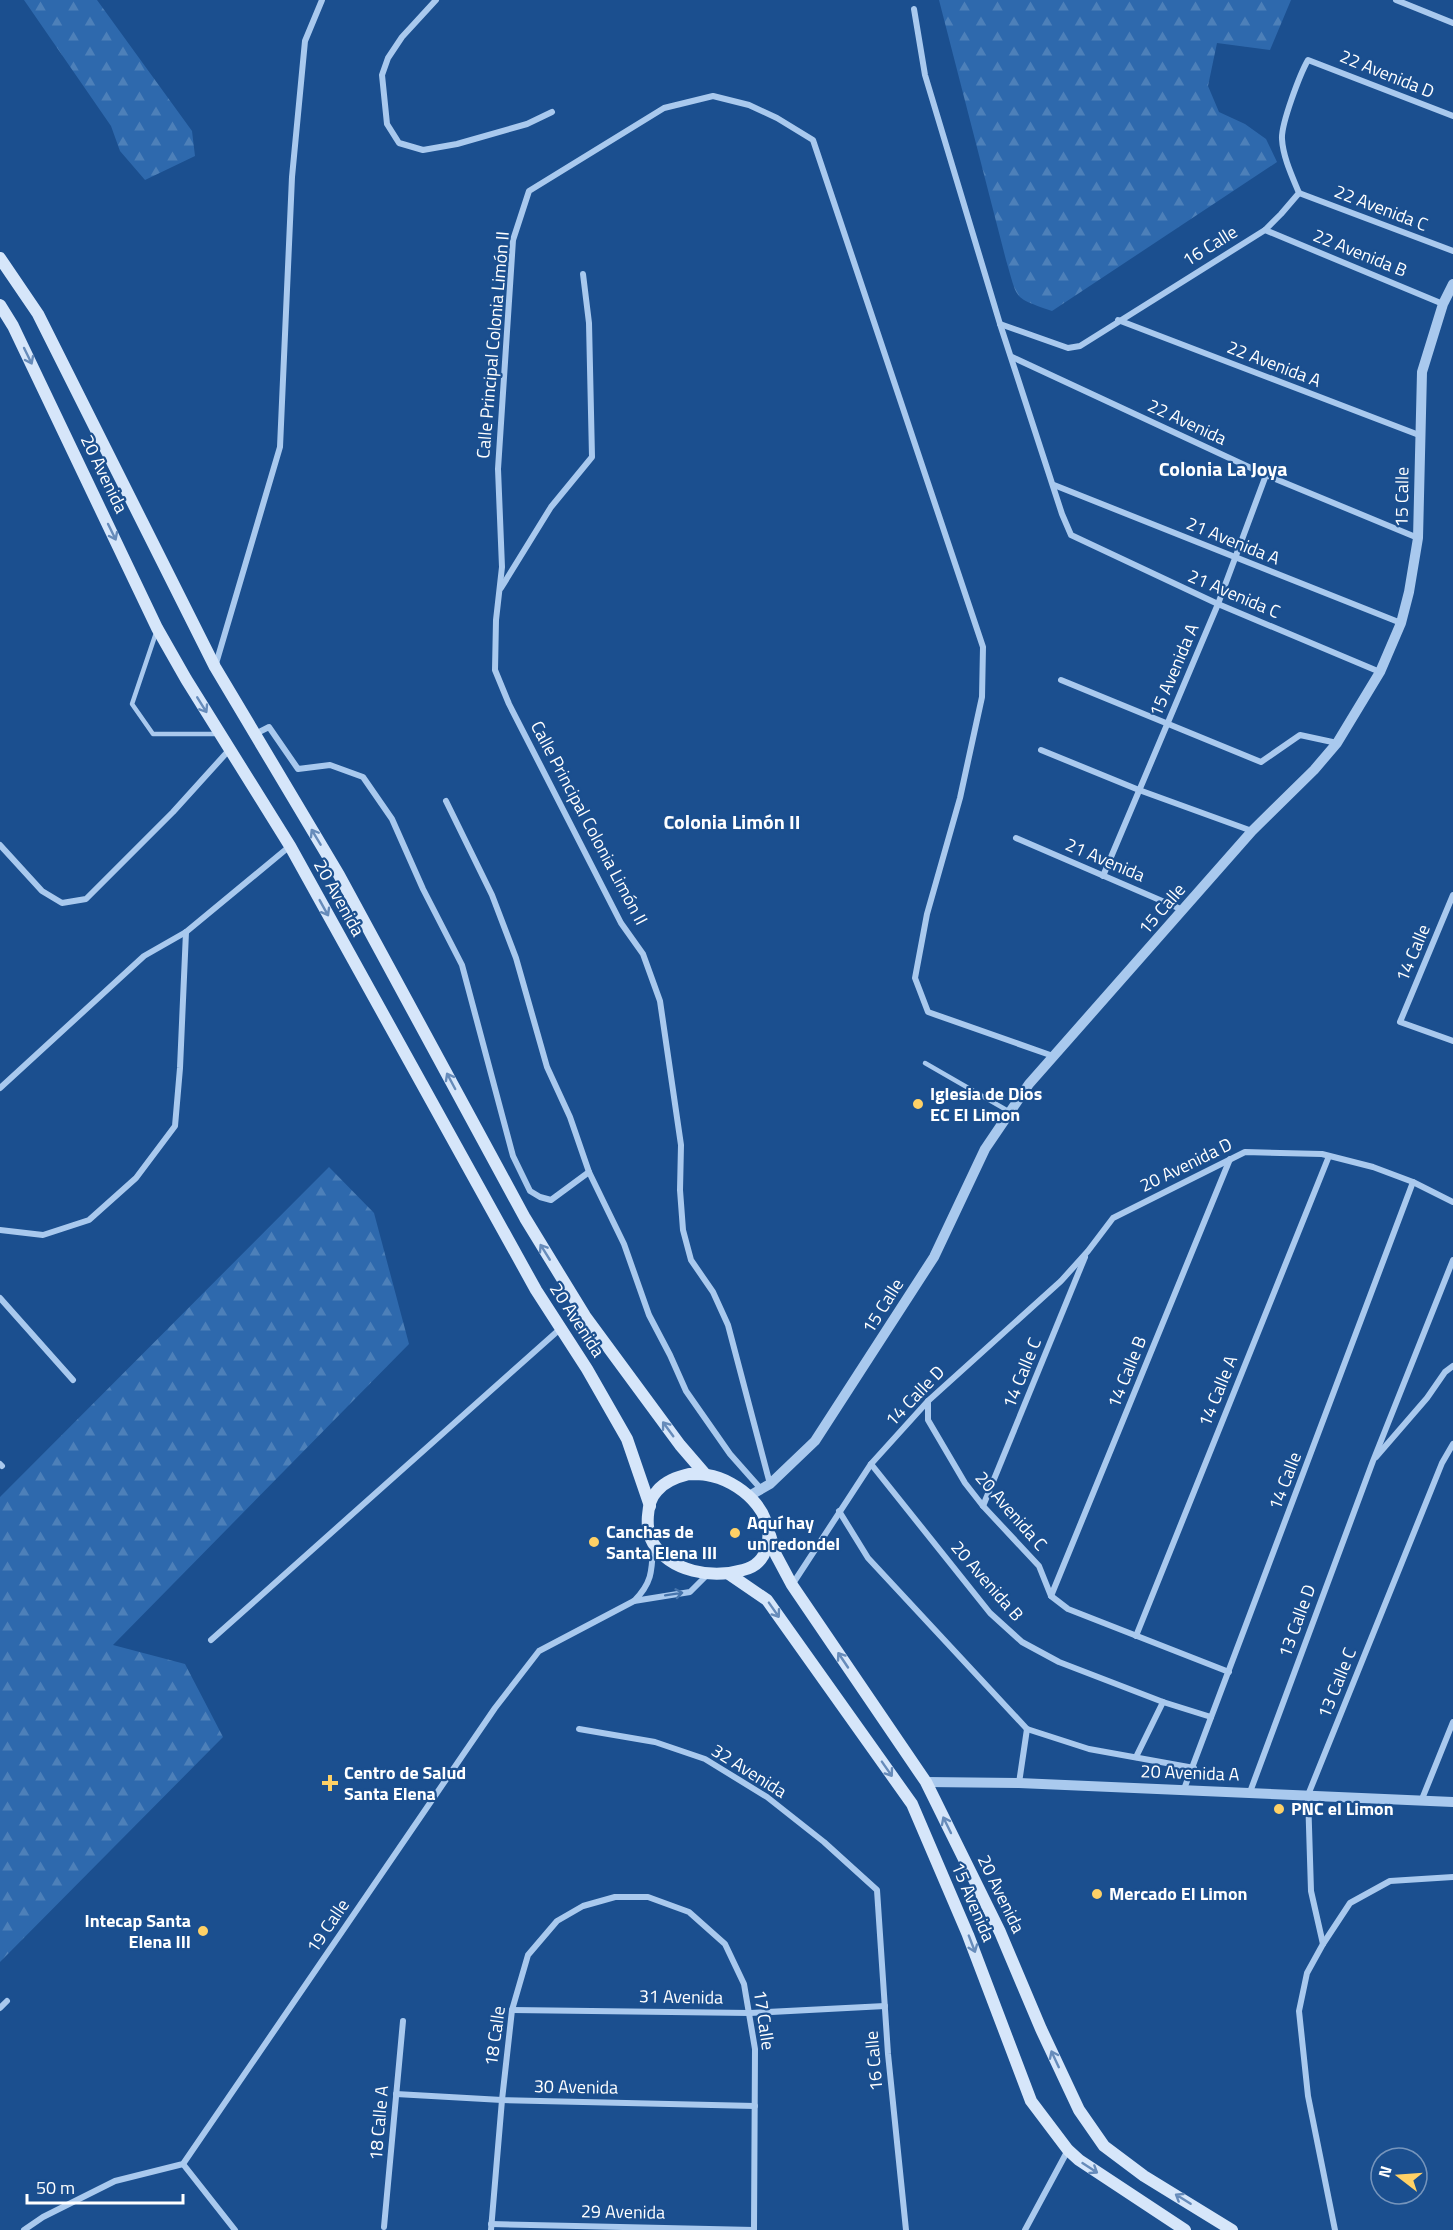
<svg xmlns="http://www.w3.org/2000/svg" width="1453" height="2230" font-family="'Titillium Web',sans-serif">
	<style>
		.forest { fill: url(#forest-firs) }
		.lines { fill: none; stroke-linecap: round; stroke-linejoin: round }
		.service { stroke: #a9c9ee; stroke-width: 4.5 }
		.minor { stroke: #a9c9ee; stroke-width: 6 }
		.tertiary { stroke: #a9c9ee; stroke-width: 10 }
		.secondary { stroke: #d6e6fa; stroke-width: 12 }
		.oneway { stroke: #668bba }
		.oneway2 { stroke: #4674ac }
		.poi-dot { fill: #ffd166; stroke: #1b4f8f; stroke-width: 2 }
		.labels { text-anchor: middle; stroke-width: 4.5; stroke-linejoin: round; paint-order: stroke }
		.street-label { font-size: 18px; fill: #fff; stroke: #1b4f8f }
		.poi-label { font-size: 18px; font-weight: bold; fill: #fff; stroke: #1b4f8f; text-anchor: start }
		.neighbourhood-label { font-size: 20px; font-weight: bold; fill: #fff; stroke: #1b4f8f }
	</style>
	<defs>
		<pattern id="forest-firs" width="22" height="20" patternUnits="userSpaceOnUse" patternTransform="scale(1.5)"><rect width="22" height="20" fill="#2e69ad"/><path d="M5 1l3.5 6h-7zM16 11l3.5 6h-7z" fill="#4d80b9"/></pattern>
	</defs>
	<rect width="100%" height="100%" fill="#1b4f8f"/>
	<g class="forest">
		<polygon points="24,0 97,0 192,131 195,156 145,180 120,151 111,126"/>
		<path d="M939 0H1291L1270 50 1217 43 1208 86 1219 112 1245 124 1266 139 1277 162 1052 311C1012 297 1018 300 1006 260Z"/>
		<polygon points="329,1167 374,1213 409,1344 113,1645 185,1664 223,1737 0,1962 0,1497"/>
	</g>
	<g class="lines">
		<g class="service">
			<polyline points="157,630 132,704 153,734 219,734"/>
			<polyline points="925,1063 1010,1112"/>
		</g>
		<g class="minor">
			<polyline points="436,0 402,37 388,58 382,75 387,124 399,143 423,150 457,144 527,124 552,112"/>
			<polyline points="1396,0 1453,23"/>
			<polyline points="914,9 925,75 1000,324 1062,514 1071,535 1218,604 1380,672"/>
			<polyline points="1299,193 1453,251"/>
			<polyline points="1265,230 1443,304"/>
			<polyline points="1118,320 1419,435"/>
			<path d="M1000 324 1068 348 1080 346 1265 230 1281 214 1299 193C1292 176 1283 157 1282 139 1281 124 1300 74 1308 60L1453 116"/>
			<polyline points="1012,357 1266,475 1418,538"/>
			<polyline points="1054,485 1401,623"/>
			<polyline points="501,588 551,507 592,457 589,323 583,274"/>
			<polyline points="215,667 280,447 292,177 305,41 322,0"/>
			<polyline points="1061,680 1261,762 1300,735 1337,743"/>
			<polyline points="255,734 269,727 298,769 330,765 363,777 392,819 423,889 462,965 513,1156 530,1191 540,1197 551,1200 589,1172"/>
			<polyline points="1041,750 1139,790 1252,831"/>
			<polyline points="446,801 492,895 516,958 547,1067 570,1117 589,1172 624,1244 649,1315 670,1355 686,1391 730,1454 761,1489"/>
			<polyline points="1016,838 1183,910"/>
			<polyline points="0,845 42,891 62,903 86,899 173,812 230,749"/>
			<polyline points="1103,876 1218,604 1266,475"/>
			<polyline points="1453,895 1400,1022 1453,1041"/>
			<polyline points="0,1088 144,956 186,932 290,846"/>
			<polyline points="0,1230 43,1235 89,1220 136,1178 175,1126 180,1068 186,932"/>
			<polyline points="0,1298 73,1380"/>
			<polyline points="928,1401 928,1420 965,1483 983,1506 1039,1566 1051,1596 1068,1609 1229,1672"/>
			<polyline points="1376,1457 1427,1398 1445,1372 1453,1366"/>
			<polyline points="0,1464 2,1466"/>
			<polyline points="871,1464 990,1613 1022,1642 1059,1662 1163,1702 1211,1717"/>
			<polyline points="770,1484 728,1325 713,1292 691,1260 683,1230 680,1190 681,1145 660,1001 643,954 621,923 509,704 495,670 496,620 502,567 498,469 513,240 529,191 664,108 713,96 749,105 777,118 813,140 983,647 982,697 960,798 927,914 915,978 928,1012 1053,1056"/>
			<polyline points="983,1506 1085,1257"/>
			<polyline points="839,1511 868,1558 1027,1729 1089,1749 1194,1768"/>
			<polyline points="792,1585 871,1464 928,1401 1061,1281 1088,1251 1113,1218 1245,1152 1322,1154 1373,1167 1413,1182 1453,1202"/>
			<polyline points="1051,1596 1230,1159"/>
			<polyline points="634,1601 690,1592 708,1574"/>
			<polyline points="1136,1636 1329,1156"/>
			<polyline points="211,1640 560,1329"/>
			<polyline points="579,1729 655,1742 705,1759 767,1797 824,1842 877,1890 888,2054 906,2230"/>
			<polyline points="1136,1757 1163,1702"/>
			<polyline points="1019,1783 1027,1729"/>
			<polyline points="1184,1789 1413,1182"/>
			<polyline points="1250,1792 1373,1461 1453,1260"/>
			<polyline points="1422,1799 1453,1722"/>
			<polyline points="1323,1944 1311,1891 1308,1795 1442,1463 1453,1444"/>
			<polyline points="0,2008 7,2001"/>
			<polyline points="512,2010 750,2013 885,2006"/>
			<polyline points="396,2094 502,2100 755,2106"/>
			<polyline points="183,2164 235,2230"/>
			<polyline points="491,2224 754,2230"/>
			<polyline points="384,2227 403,2021"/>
			<path d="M24 2230 43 2217 115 2181 183 2164 495 1708 539 1651 634 1601C652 1583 652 1571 653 1546"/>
			<polyline points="491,2230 502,2100 512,2010 528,1955 557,1921 583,1906 615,1897 648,1897 689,1912 725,1944 744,1984 755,2049 754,2230"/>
			<polyline points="1025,2230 1068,2150"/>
			<polyline points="1335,2230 1308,2096 1299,2011 1307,1973 1323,1944 1350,1903 1390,1881 1453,1877"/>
		</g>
		<g class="tertiary">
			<polyline points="749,1496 770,1484 815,1441 934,1257 985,1149 1029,1084 1252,831 1314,770 1337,743 1380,672 1401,623 1409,592 1418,538 1422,372 1443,304 1453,284"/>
			<polyline points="926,1782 1019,1783 1453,1802"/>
		</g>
		<g class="secondary">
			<polyline points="0,258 38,314 215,667 339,875 525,1218 585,1316 680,1445 705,1474"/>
			<polyline points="0,305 13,326 157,628 186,679 290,846 536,1290 587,1369 627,1439 650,1506"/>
			<path d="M689 1474C695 1474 701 1474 707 1475 739 1480 776 1512 767 1546 764 1559 755 1567 743 1570 712 1579 671 1572 653 1543 645 1530 646 1502 657 1491 665 1481 677 1477 689 1474Z"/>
			<polyline points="770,1535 776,1555 792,1585 926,1782 1000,1932 1041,2029 1079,2110 1104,2146 1144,2176 1232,2230"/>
			<polyline points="729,1574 767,1600 912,1804 968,1935 1031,2101 1068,2150 1079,2160 1185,2230"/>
		</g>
	</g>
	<defs><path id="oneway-shaft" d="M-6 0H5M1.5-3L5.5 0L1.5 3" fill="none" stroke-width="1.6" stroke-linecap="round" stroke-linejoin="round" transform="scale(1.5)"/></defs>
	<g class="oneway">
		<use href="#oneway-shaft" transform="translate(28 356) rotate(64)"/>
		<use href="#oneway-shaft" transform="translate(112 532) rotate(64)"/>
		<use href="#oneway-shaft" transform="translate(202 705) rotate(58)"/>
		<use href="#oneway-shaft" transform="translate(316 837) rotate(-121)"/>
		<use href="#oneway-shaft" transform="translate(324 908) rotate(61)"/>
		<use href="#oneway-shaft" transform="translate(451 1081) rotate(-118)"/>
		<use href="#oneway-shaft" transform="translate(545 1252) rotate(-122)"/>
		<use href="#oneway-shaft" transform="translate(668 1429) rotate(-126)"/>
		<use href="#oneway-shaft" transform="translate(774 1610) rotate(55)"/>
		<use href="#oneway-shaft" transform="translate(843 1660) rotate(-124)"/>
		<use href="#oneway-shaft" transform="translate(887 1769) rotate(55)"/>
		<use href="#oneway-shaft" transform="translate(947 1825) rotate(-116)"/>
		<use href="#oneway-shaft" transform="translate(972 1944) rotate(69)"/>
		<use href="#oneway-shaft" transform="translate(1055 2059) rotate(-115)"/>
		<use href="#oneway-shaft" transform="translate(1090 2168) rotate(33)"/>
		<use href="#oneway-shaft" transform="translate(1183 2199) rotate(-148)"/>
	</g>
	<use class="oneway2" href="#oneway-shaft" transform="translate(674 1594) rotate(-9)"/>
	<g class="poi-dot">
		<circle cx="918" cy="1104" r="6"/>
		<circle cx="735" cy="1533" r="6"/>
		<circle cx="594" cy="1542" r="6"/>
		<path d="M327 1774h6v6h6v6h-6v6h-6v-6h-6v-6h6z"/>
		<circle cx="1279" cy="1809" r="6"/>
		<circle cx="1097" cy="1894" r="6"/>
		<circle cx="203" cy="1931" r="6"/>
	</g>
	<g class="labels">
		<g class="street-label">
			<text transform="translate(1387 74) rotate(22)" y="6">22 Avenida D</text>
			<text transform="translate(1381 208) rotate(21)" y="6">22 Avenida C</text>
			<text transform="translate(1210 246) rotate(-32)" y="6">16 Calle</text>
			<text transform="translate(1360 253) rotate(22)" y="6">22 Avenida B</text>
			<text transform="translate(493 345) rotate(-85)" y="6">Calle Principal Colonia Limón II</text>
			<text transform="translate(1274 364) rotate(21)" y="6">22 Avenida A</text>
			<text transform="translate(1187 422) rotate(25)" y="6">22 Avenida</text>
			<text transform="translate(104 474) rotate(64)" y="6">20 Avenida</text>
			<text transform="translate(1402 497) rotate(-89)" y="6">15 Calle</text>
			<text transform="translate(1233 541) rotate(22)" y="6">21 Avenida A</text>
			<text transform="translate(1234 594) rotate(23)" y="6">21 Avenida C</text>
			<text transform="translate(1174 670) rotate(-67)" y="6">15 Avenida A</text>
			<text transform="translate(589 823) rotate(62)" y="6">Calle Principal Colonia Limón II</text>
			<text transform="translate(1105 860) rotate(23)" y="6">21 Avenida</text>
			<text transform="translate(339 898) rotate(61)" y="6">20 Avenida</text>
			<text transform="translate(1162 909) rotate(-49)" y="6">15 Calle</text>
			<text transform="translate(1413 953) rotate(-67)" y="6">14 Calle</text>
			<text transform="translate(1186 1165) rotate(-26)" y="6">20 Avenida D</text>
			<text transform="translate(883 1306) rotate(-58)" y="6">15 Calle</text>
			<text transform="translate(577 1320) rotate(57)" y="6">20 Avenida</text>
			<text transform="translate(1127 1372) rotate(-68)" y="6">14 Calle B</text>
			<text transform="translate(1022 1373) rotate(-68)" y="6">14 Calle C</text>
			<text transform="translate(1218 1391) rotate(-68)" y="6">14 Calle A</text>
			<text transform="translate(915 1396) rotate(-46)" y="6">14 Calle D</text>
			<text transform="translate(1285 1481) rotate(-69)" y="6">14 Calle</text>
			<text transform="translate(1011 1511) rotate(49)" y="6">20 Avenida C</text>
			<text transform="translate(987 1581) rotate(49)" y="6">20 Avenida B</text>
			<text transform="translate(1297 1621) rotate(-70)" y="6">13 Calle D</text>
			<text transform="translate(1337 1683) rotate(-68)" y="6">13 Calle C</text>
			<text transform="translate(749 1771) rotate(32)" y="6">32 Avenida</text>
			<text transform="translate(1190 1773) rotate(2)" y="6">20 Avenida A</text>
			<text transform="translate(1001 1894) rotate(64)" y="6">20 Avenida</text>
			<text transform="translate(973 1902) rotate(67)" y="6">15 Avenida</text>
			<text transform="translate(328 1926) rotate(-56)" y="6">19 Calle</text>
			<text transform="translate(681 1997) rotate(1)" y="6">31 Avenida</text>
			<text transform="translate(764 2020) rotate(82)" y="6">17 Calle</text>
			<text transform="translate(495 2036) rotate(-82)" y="6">18 Calle</text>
			<text transform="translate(874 2061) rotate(-95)" y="6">16 Calle</text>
			<text transform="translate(576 2087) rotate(1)" y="6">30 Avenida</text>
			<text transform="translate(379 2123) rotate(-85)" y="6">18 Calle A</text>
			<text transform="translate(623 2212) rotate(1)" y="6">29 Avenida</text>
		</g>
		<g class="poi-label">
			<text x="930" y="1100">Iglesia de Dios<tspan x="930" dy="21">EC El Limon</tspan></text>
			<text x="747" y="1529">Aquí hay<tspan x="747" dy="21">un redondel</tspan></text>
			<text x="606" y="1538">Canchas de<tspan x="606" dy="21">Santa Elena III</tspan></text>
			<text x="344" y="1779">Centro de Salud<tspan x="344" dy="21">Santa Elena</tspan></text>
			<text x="1291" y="1815">PNC el Limon</text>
			<text x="1109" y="1900">Mercado El Limon</text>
			<text x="191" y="1927" text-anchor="end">Intecap Santa<tspan x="191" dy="21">Elena III</tspan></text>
		</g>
		<g class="neighbourhood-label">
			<text x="1223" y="476">Colonia La Joya</text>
			<text x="732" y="829">Colonia Limón II</text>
		</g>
	</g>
	<g transform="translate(1399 2176) rotate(287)"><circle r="28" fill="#1b4f8f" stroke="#7695bc" stroke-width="1.5"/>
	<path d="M0-4.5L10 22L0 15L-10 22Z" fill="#ffd166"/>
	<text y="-9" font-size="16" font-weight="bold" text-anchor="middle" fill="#ffffff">N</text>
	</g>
	<path d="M27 2194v9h156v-9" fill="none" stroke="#ffffff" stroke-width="3"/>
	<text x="36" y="2194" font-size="18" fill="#ffffff" stroke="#1b4f8f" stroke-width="4.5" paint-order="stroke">50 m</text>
</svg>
